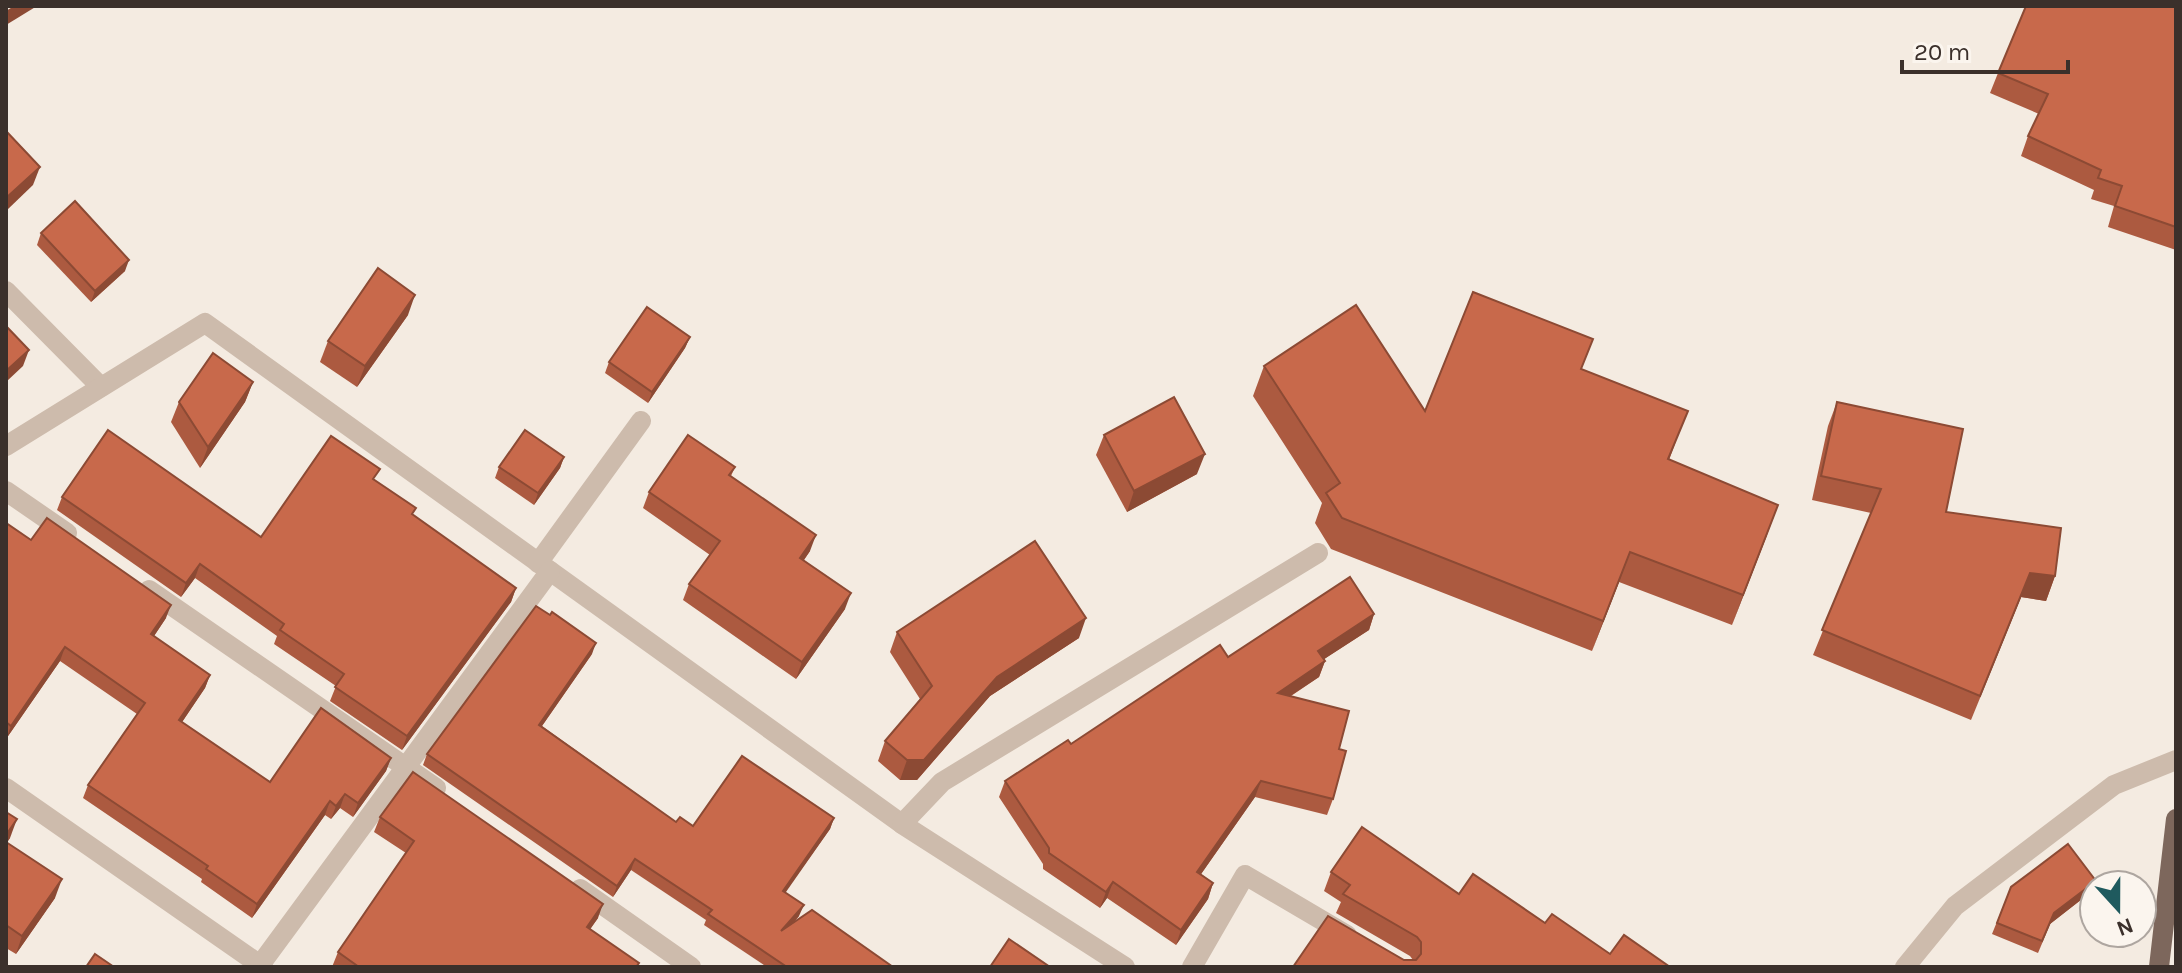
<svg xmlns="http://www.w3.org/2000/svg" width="2182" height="973" font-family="Karla,sans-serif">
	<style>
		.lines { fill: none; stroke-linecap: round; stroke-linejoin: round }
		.minor { stroke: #cdbbac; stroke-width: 20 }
		.primary { stroke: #7d675c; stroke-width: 20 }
		.wall { fill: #ac5a40 }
		.shaded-wall { fill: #8c4a34 }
		.building { fill: #c8694b; stroke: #8c4a34; stroke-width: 2 }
	</style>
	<rect width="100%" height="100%" fill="#f4ebe1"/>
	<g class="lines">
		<g class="minor">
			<polyline points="6,291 101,387"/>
			<polyline points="6,446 205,323 902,824 1125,967"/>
			<polyline points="6,491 67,533"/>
			<polyline points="538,563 641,421"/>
			<polyline points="149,590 436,788"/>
			<polyline points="6,788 263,967"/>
			<polyline points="902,824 942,782 1318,553"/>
			<polyline points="580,889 691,967"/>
			<polyline points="260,965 550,571"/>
			<polyline points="1192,967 1245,875 1347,935"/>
			<polyline points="1905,967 1955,906 2114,785 2176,760"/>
		</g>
		<polyline class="primary" points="2159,967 2176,819"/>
	</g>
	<g class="wall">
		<polygon points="2176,6 2176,250 2108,227 2114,206 2091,199 2094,190 2021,156 2028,136 2039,114 1990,93 1998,73"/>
		<polygon points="41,233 125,271 91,302 37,245"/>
		<polygon points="408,315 357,387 320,362 328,341"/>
		<polygon points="690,337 685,348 648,403 605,373 609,362"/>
		<polygon points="1264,366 1425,411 1582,369 1676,441 1669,460 1767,535 1732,625 1619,582 1592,651 1331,549 1315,523 1322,503 1253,396"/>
		<polygon points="253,382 245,402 200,468 171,422 179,402"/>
		<polygon points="1837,402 1946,512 2055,576 2046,601 2021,597 1971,720 1813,655 1871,513 1812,500 1828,426"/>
		<polygon points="1104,435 1197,474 1127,512 1096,455"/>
		<polygon points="564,457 560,468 534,505 495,478 499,467"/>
		<polygon points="735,467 731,476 810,551 804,560 845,609 796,679 683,600 689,584 710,555 643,508 649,492"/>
		<polygon points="375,481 413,515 516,588 511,602 402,750 330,701 336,686 274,644 277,636 195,578 181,597 57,510 62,497 261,537"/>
		<polygon points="6,523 31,540 166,618 154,636 210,675 205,688 182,722 270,782 391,758 386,771 353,817 340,808 331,819 325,815 252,918 201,882 202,879 83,798 88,785 137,714 60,661 6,739"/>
		<polygon points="1374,614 1369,630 1324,659 1325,661 1319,677 1291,696 1339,749 1333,799 1327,815 1255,797 1201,874 1213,883 1208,899 1176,945 1107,898 1100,908 1043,869 1043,864 999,797 1005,781 1228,657"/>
		<polygon points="897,632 1079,638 990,696 917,780 900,780 878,761 885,741 920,699 890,652"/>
		<polygon points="592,654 542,726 676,822 693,826 834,818 830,829 785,892 799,916 794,922 893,967 767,967 704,925 706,920 631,870 613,897 423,765 427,754"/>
		<polygon points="6,812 10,838 7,842 55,898 16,954 6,948"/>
		<polygon points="380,817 598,918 590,929 639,963 637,967 332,967 338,952 406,853 374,832"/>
		<polygon points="1331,872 1459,894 1545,923 1610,954 1670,967 1413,960 1410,956 1336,913 1341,902 1324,891"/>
		<polygon points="2011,887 2091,892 2050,924 2038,953 1992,934"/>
	</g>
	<g class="shaded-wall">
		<polygon points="14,6 37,6 6,25 6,11"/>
		<polygon points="40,167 33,185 6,211 6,198"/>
		<polygon points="129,260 125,271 91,302 95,291"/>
		<polygon points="415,295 408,315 357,387 365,366"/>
		<polygon points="690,337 685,348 648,403 652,392"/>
		<polygon points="29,350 23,366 6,382 6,371"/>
		<polygon points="253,382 245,402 200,468 208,447"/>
		<polygon points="1205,454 1197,474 1127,512 1134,491"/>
		<polygon points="564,457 560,468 534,505 538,493"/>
		<polygon points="1778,505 1767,535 1732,625 1743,595"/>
		<polygon points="816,535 810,551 794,574 800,558"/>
		<polygon points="1630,552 1619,582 1592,651 1603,621"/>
		<polygon points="200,564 195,578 181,597 186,583"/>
		<polygon points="2030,573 2055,576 2046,601 2021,597 1971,720"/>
		<polygon points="516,588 511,602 402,750 407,736"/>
		<polygon points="851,593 845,609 796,679 802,662"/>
		<polygon points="171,605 166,618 146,648 151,634"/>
		<polygon points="1374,614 1369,630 1312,667 1318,651"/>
		<polygon points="1086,618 1079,638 990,696 917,780 900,780 907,760 997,677"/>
		<polygon points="596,643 592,654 535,736 539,725"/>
		<polygon points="65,647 60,661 6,739 11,726"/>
		<polygon points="1325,661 1319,677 1272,708 1278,693"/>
		<polygon points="210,675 205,688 174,734 179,720"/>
		<polygon points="391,758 386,771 353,817 358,803"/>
		<polygon points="1261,781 1255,797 1192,887 1197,872"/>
		<polygon points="345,794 340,808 331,819 336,806"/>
		<polygon points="330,801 325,815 252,918 257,904"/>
		<polygon points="834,818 830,829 779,902 783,891"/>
		<polygon points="17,819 10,838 6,844 6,835"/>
		<polygon points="635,859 631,870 613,897 617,886"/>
		<polygon points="62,879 55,898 16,954 22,936"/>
		<polygon points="2096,881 2091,892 2050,924 2038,953 2054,913"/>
		<polygon points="1113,882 1107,898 1100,908 1106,892"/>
		<polygon points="1213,883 1208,899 1176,945 1181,930"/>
		<polygon points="603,904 598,918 582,941 587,927"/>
		<polygon points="804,905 799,916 777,942 781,931"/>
	</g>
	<g class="building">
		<polygon points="2026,6 2176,6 2176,227 2115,206 2122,186 2098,178 2101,170 2028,136 2048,94 1998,73"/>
		<polygon points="6,131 40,167 6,198"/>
		<polygon points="75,201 129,260 95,291 41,233"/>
		<polygon points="378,268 415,295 365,366 328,341"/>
		<polygon points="1473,292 1593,339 1581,369 1688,411 1668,459 1778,505 1743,595 1630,552 1603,621 1342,518 1326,493 1340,483 1264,366 1356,305 1425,411"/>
		<polygon points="647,307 690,337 652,392 609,362"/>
		<polygon points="6,326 29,350 6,371"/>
		<polygon points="213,353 253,382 208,447 179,402"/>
		<polygon points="1174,397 1205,454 1134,491 1104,435"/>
		<polygon points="1837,402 1963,429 1946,512 2061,528 2055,576 2030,573 1980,696 1822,630 1881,489 1821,476"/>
		<polygon points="108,430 261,537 331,436 380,469 373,479 416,508 412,514 516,588 407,736 335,687 344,674 280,630 284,624 200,564 186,583 62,497"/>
		<polygon points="525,430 564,457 538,493 499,467"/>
		<polygon points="688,435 735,467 729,475 816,535 800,558 851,593 802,662 689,584 720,541 649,492"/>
		<polygon points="47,518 171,605 151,634 210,675 179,720 270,782 321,708 391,758 358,803 345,794 336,806 330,801 257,904 206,869 208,866 88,785 145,703 65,647 11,726 6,722 6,523 31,540"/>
		<polygon points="1035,541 1086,618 997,677 924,760 907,760 885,741 932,686 897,632"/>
		<polygon points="1350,577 1374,614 1318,651 1325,661 1278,693 1349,711 1339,749 1346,751 1333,799 1261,781 1197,872 1213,883 1181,930 1113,882 1106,892 1049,853 1049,848 1005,781 1068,740 1071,744 1220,645 1228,657"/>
		<polygon points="536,606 550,615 552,612 596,643 539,725 676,822 680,817 693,826 742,756 834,818 783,891 804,905 781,931 812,910 893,967 787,967 708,914 712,910 635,859 617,886 427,754"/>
		<polygon points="413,772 603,904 587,927 639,963 636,967 359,967 338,952 414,841 380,817"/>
		<polygon points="6,812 17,819 6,835"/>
		<polygon points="1362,827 1459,894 1473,874 1545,923 1552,914 1610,954 1624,935 1670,967 1293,967 1328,916 1404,960 1416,960 1421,954 1421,942 1417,937 1343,894 1350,885 1331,872"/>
		<polygon points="6,842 62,879 22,936 6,925"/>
		<polygon points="2068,844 2096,881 2054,913 2042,941 1997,923 2011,887"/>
		<polygon points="1009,939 1050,967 990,967"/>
		<polygon points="95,954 114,967 86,967"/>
	</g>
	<rect width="2182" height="973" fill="none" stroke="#3b302b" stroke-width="16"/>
	<g transform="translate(2118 909) rotate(159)"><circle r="38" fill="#fbf5ee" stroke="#aea6a0" stroke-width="2"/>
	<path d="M0-6L14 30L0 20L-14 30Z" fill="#1f5a5e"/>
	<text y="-12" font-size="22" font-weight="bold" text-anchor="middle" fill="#3b302b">N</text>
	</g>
	<path d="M1902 60v12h166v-12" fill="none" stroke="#3b302b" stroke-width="4"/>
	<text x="1914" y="60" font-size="24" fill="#3b302b" stroke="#fbf5ee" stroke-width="6" paint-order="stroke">20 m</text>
</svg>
